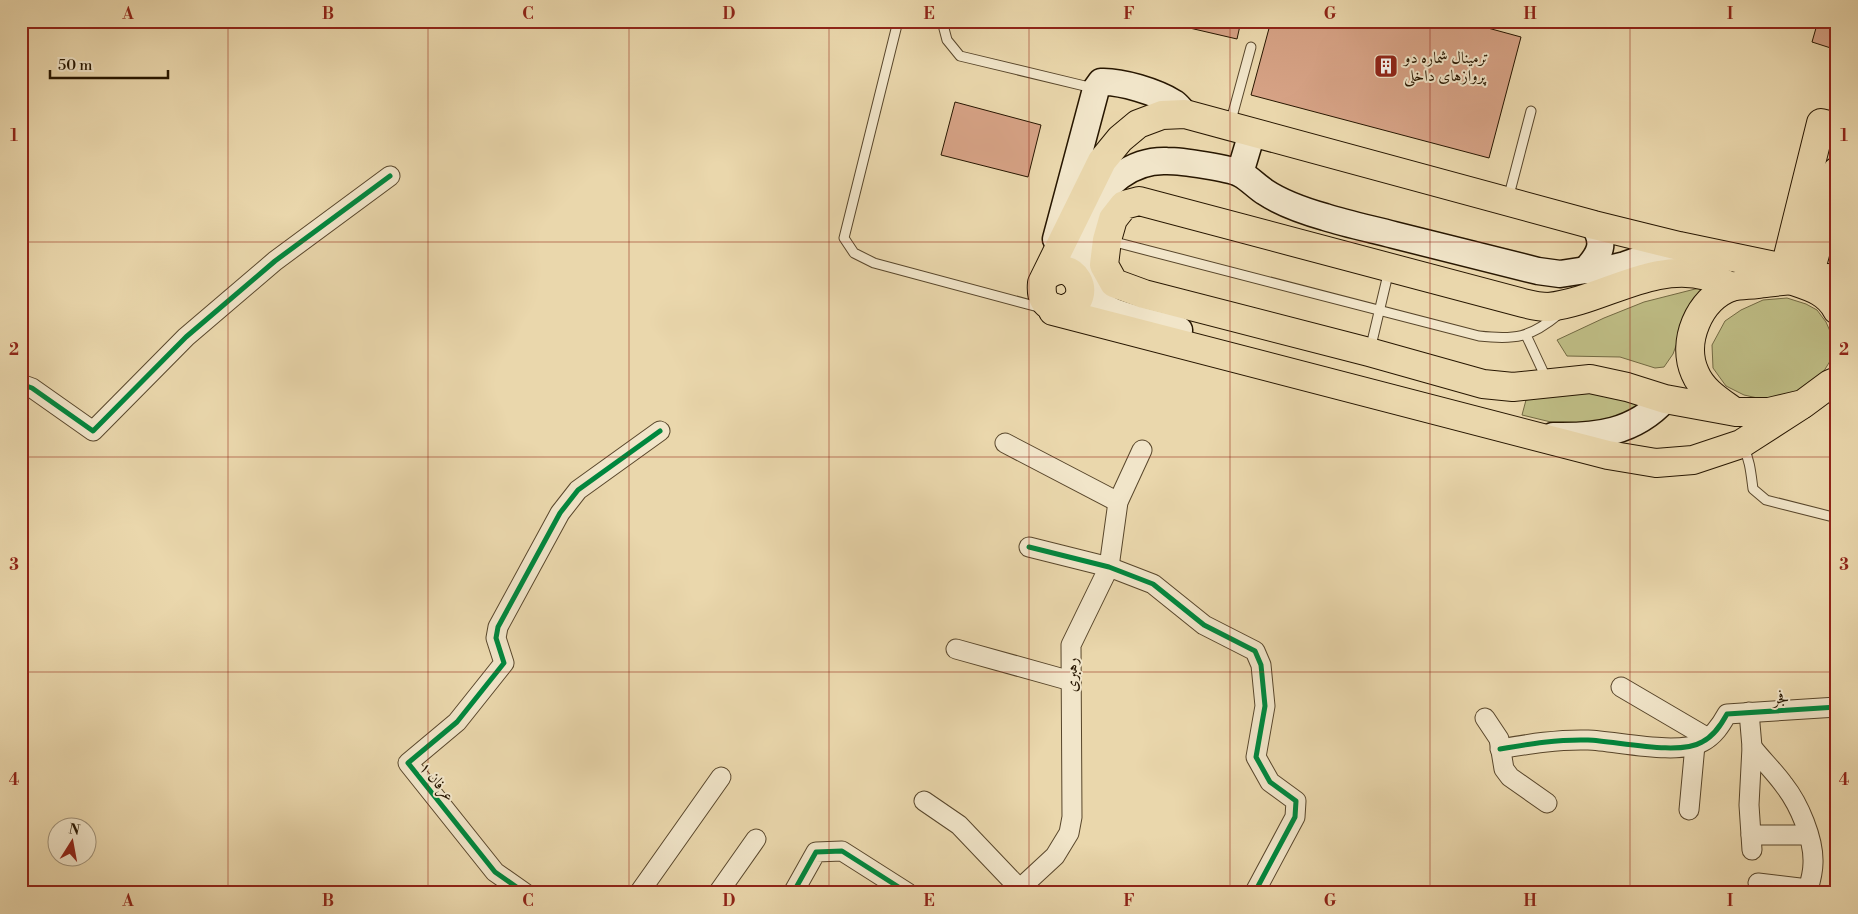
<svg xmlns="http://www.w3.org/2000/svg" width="1858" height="914" font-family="'Libre Bodoni',Amiri,serif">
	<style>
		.green { fill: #bebc84; stroke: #726942 }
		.building { fill: #d6a285; stroke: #271600 }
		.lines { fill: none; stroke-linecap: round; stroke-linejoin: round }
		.lane-casing { stroke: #58462b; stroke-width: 11 }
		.street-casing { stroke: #58462b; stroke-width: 21 }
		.secondary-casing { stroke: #271600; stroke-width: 29 }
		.primary-casing { stroke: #271600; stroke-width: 30 }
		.highway-casing { stroke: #271600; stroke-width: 30 }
		.lane { stroke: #f1e5c9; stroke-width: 9 }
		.street { stroke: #f1e5c9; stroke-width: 19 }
		.secondary { stroke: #f1e5c9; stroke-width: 26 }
		.primary { stroke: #ead7ac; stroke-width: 28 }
		.highway { stroke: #ead7ac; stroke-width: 28 }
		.cycleway-casing { stroke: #f1e5c9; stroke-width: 8 }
		.cycleway { stroke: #00873e; stroke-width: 5 }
		.grid { fill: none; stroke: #8f2418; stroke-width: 1; stroke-opacity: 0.55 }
		.labels { text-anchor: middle; stroke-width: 4; stroke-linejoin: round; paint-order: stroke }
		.poi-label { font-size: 16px; fill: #271600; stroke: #f1e5c9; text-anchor: start }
		.street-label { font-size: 16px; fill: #271600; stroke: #f1e5c9 }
		.neatline { fill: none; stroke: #8f2418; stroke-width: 2 }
		.grid-label { font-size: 16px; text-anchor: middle; font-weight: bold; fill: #8f2418 }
	</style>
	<rect width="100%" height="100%" fill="#ead7ac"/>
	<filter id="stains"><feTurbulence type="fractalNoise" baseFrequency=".004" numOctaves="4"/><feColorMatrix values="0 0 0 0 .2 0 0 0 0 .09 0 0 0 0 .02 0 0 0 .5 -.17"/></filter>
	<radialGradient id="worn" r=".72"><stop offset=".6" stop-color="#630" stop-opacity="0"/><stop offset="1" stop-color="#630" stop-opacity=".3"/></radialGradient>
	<g class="green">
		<polygon points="1707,286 1681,332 1673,354 1664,367 1655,368 1620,357 1567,356 1557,340 1604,318 1644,302"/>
		<polygon points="1787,298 1806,304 1817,310 1826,322 1833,338 1832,358 1822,374 1801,391 1785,398 1762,399 1744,395 1726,386 1713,368 1712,345 1725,321 1741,310 1763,300"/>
		<polygon points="1577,392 1601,394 1643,406 1610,422 1559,424 1522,415 1526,400"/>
	</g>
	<g class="building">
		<polygon points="1182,21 1241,21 1237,39 1181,26"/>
		<polygon points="1271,21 1462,21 1521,37 1489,158 1251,95"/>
		<polygon points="1818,21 1837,21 1837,50 1812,42"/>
		<polygon points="955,102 1041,125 1028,177 941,155"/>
	</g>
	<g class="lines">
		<g class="lane-casing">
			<g id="lane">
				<polyline points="898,21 844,238 854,253 874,263 1042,308"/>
				<polyline points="942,21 947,40 960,56 1093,88"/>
				<polyline points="1230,124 1251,47"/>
				<polyline points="1508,199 1531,111"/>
				<path d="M1111 241 1479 336C1515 340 1530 338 1559 314"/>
				<polyline points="1526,335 1547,380"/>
				<polyline points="1370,350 1389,270"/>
				<path d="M1743 446C1750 460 1751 474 1753 489L1766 500 1837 518"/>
			</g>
		</g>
		<g class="street-casing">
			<g id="street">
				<polyline points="21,384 32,388 93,431 186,337 275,261 390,176"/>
				<polyline points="1005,443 1118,502"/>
				<polyline points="1029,547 1109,567 1153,584 1204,625 1255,651 1261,665 1265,706 1256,757 1270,782 1296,801 1295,817 1256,890 1260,893"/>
				<polyline points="956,649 1071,681"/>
				<polyline points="1621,687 1708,738"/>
				<polyline points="1749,712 1752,747 1749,805 1752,850"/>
				<polyline points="1485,718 1499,739 1504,769 1510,777 1547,803"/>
				<path d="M1752 747C1762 760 1774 771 1784 785 1799 804 1814 839 1813 863 1813 874 1810 883 1807 893"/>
				<path d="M1500 749C1529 744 1559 739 1588 740 1616 741 1679 756 1702 742 1714 736 1721 725 1727 714L1837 707"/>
				<polyline points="924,801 959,825 1019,888"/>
				<polyline points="1689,810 1695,745"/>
				<polyline points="1751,835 1808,835"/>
				<polyline points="1758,883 1808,889"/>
				<polyline points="525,893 495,872 408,763 457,722 504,663 496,638 498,627 560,513 578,490 660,431"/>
				<polyline points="639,893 721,777"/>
				<polyline points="718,893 756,839"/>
				<polyline points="793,893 816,852 842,851 908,893"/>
				<polyline points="1015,893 1055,856 1069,833 1072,817 1071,645 1109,567 1118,502 1142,450"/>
			</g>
		</g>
		<g class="secondary-casing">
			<g id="secondary">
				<polyline points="1240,173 1252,133"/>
				<path d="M1056 239 1096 89 1101 82C1121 81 1156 92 1174 103 1178 106 1181 110 1185 114"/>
				<path d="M1586 270C1600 254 1606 244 1594 225"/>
				<path d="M1179 330C1164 326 1113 315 1104 306 1050 258 1097 158 1167 161 1181 161 1230 168 1241 174 1250 179 1257 187 1265 192 1283 204 1304 211 1325 217 1347 224 1371 229 1394 235 1442 247 1490 259 1538 271L1560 274 1586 270 1601 271 1625 265 1679 246"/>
				<path d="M1553 436C1596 437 1634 433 1665 399"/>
			</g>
		</g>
		<g class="primary-casing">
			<g id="primary">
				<polyline points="1785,268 1821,123 1837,127"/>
				<polyline points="1810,273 1837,171"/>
				<path d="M1046 276C1074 254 1095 298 1067 308 1062 310 1057 309 1052 307 1042 302 1041 293 1042 283L1102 161 1120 139 1138 124 1162 115 1185 114 1594 225 1679 246 1818 275"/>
				<polyline points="1055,308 1053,311 1608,455 1656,463 1693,460 1741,444 1800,406"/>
			</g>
		</g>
		<g class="highway-casing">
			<g id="highway">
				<path d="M1793 281C1811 287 1828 292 1837 310"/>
				<path d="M1731 287C1723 283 1715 278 1707 276 1653 261 1602 301 1549 307 1541 307 1531 305 1523 303L1139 201 1124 205 1113 219 1107 240 1104 265 1114 283 1144 294 1369 352 1483 384 1513 387 1590 379 1627 387 1665 399 1736 412H1769L1803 404 1830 384 1837 381"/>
				<path d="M1732 410C1718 400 1702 390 1695 373 1681 342 1699 299 1731 287 1738 285 1749 285 1757 284 1783 281 1810 277 1837 278"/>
			</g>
		</g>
		<use href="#lane" class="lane"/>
		<use href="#street" class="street"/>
		<use href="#secondary" class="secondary"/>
		<use href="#primary" class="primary"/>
		<use href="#highway" class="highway"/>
		<g class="cycleway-casing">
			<g id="cycleway">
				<polyline points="21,384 32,388 93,431 186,337 275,261 390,176"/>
				<polyline points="1029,547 1109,567 1153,584 1204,625 1255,651 1261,665 1265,706 1256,757 1270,782 1296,801 1295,817 1256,890 1260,893"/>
				<path d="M1500 749C1529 744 1559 739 1588 740 1616 741 1679 756 1702 742 1714 736 1721 725 1727 714L1837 707"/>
				<polyline points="525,893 495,872 408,763 457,722 504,663 496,638 498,627 560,513 578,490 660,431"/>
				<polyline points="793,893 816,852 842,851 908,893"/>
			</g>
		</g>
		<use href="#cycleway" class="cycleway"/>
	</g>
	<path class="grid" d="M228 21V893M428 21V893M629 21V893M829 21V893M1029 21V893M1230 21V893M1430 21V893M1630 21V893M21 242H1837M21 457H1837M21 672H1837"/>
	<defs>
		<g id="building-square" transform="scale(1.25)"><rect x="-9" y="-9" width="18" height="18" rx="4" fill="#8f2418" stroke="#f1e5c9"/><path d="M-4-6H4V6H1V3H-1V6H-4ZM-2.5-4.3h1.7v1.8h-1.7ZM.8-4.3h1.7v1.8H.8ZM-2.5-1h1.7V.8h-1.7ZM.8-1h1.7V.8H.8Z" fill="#fff"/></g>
	</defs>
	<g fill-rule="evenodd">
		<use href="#building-square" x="1386" y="66"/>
	</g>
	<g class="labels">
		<g class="poi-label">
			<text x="1404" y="63">ترمینال شماره دو<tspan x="1404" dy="18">پروازهای داخلی</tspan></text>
		</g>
		<g class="street-label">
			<text transform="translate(1071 675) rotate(-90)" y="6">رهبری</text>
			<text transform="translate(1781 697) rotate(-4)" y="6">فجر</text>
			<text transform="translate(438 781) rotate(51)" y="6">عرفان ۱</text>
		</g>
	</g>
	<rect width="1858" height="914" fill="none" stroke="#ead7ac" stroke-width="55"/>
	<g transform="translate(72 842) rotate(11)"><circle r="24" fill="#f1e5c9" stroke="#a09279"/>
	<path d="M0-4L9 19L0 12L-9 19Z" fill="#8f2418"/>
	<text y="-8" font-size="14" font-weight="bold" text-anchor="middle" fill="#271600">N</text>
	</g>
	<path d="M50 70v8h118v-8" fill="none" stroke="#271600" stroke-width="2.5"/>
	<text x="58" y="70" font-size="15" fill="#271600" stroke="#f1e5c9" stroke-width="4" paint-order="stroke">50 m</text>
	<rect x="28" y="28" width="1802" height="858" class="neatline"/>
	<g class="grid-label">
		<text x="128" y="19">A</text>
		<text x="328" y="19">B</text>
		<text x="528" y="19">C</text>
		<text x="729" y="19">D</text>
		<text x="929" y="19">E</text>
		<text x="1129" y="19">F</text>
		<text x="1330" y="19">G</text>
		<text x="1530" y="19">H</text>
		<text x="1730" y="19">I</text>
		<text x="14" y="141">1</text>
		<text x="1844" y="141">1</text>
		<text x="14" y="355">2</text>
		<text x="1844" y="355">2</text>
		<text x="14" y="570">3</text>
		<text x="1844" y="570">3</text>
		<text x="14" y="785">4</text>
		<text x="1844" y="785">4</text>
		<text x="128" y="906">A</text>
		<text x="328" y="906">B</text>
		<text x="528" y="906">C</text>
		<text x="729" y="906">D</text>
		<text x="929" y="906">E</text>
		<text x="1129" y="906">F</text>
		<text x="1330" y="906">G</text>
		<text x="1530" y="906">H</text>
		<text x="1730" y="906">I</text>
	</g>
	<rect width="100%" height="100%" filter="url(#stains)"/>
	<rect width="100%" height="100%" fill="url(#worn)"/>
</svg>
